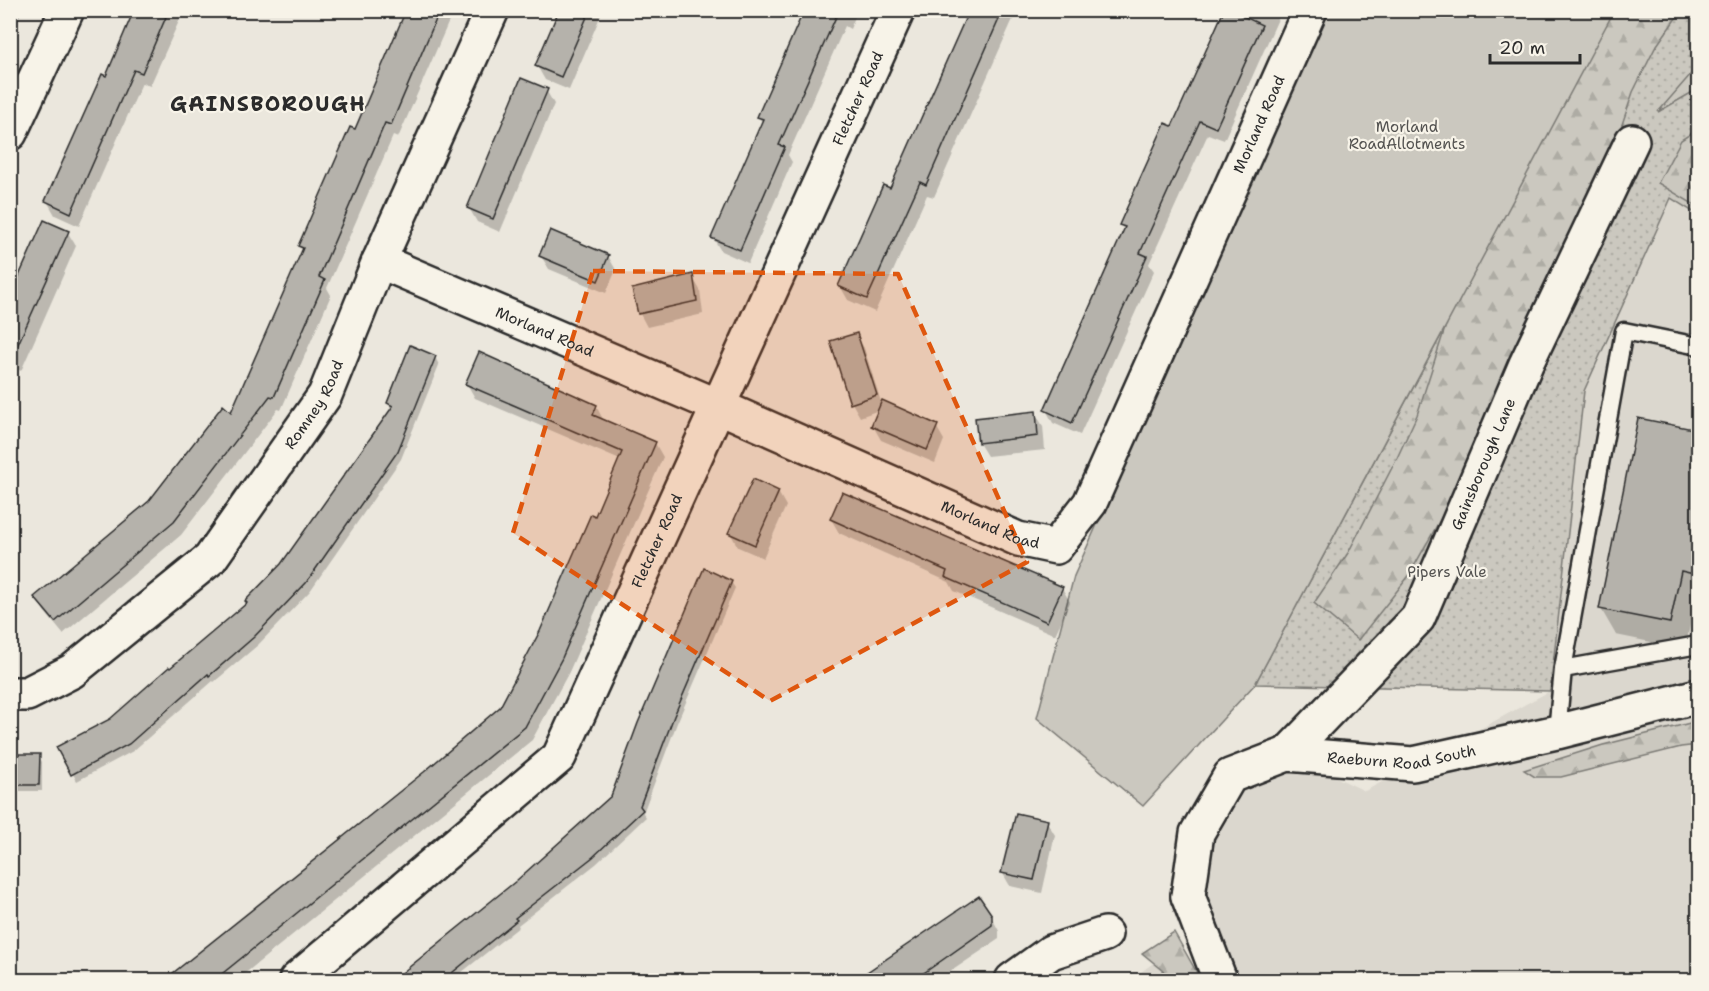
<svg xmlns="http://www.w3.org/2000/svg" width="1709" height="991" font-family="'Shantell Sans',sans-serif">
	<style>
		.built { fill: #dbd7ce }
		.grass { fill: url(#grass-dots); stroke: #7b7a75; stroke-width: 1.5 }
		.forest { fill: url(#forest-firs); stroke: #7b7a75; stroke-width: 1.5 }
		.garden { fill: #cbc8bf; stroke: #7b7a75; stroke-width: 1.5 }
		.shadow { fill: #0003 }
		.building { fill: #b5b2ab; stroke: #2b2b2b; stroke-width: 1.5 }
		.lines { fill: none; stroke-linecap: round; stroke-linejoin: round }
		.lane-casing { stroke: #2b2b2b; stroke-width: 21 }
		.street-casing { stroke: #2b2b2b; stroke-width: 38 }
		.secondary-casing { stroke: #2b2b2b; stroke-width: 38 }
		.lane { stroke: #f7f3e8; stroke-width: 16 }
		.street { stroke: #f7f3e8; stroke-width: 33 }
		.secondary { stroke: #f7f3e8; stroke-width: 33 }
		.marked { fill: #df570e; fill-opacity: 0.2; stroke: #df570e; stroke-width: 4.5; stroke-dasharray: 12 8; stroke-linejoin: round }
		.labels { text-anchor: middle; stroke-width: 4.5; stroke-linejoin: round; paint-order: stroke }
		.street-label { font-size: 15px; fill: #2b2b2b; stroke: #f7f3e8 }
		.park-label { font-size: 15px; fill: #535250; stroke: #f7f3e8 }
		.district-label { font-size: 21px; font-weight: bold; letter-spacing: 1.5px; fill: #2b2b2b; stroke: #f7f3e8 }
	</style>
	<defs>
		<pattern id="grass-dots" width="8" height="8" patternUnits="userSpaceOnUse" patternTransform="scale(1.5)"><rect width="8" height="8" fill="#cbc8bf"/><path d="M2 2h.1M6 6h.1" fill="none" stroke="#aeaca4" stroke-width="1.8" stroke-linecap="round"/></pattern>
		<pattern id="forest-firs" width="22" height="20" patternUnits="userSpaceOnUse" patternTransform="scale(1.5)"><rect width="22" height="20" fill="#cbc8bf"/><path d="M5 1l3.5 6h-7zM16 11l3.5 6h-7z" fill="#aeaca4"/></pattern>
	</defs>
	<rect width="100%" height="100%" fill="#ebe7dd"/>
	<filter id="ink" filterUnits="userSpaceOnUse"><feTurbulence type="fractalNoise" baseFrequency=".0167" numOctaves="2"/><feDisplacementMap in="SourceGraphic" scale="12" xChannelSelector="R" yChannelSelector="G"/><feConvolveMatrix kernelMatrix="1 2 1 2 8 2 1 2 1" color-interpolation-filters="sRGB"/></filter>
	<g filter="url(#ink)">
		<g class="built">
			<polygon points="1671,198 1698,215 1698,980 1220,980 1188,896 1230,776 1287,754 1365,791 1550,691 1584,391"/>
			<polygon points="1174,948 1192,980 1082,980 1093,973 1137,975"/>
		</g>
		<polygon class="grass" points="1598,11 1698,11 1698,215 1671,198 1584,391 1550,691 1255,684 1587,62"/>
		<g class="forest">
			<polygon points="1595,11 1681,11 1655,48 1633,92 1614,148 1454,495 1408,577 1358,640 1314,603 1348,553 1397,458 1417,415 1457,291"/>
			<polygon points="1698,65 1698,89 1658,112 1698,66"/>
			<polygon points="1698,129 1698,207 1658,183 1681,140"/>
			<polygon points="1698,721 1698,745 1681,747 1561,777 1535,777 1524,770 1603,745"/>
			<polygon points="1174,932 1201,980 1175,980 1142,953"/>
		</g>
		<polygon class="garden" points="1327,11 1614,11 1255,684 1143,806 1037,718 1074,576"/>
		<g class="shadow">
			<polygon points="10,10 22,10 14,27 10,26"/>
			<polygon points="136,10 184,10 150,86 142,83 79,226 55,215 47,201 107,78"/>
			<polygon points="408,10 447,10 445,15 449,21 398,138 393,136 327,288 331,295 281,410 278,409 181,535 63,634 44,611 36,597 150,502 232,414 303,251 300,246 356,131"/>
			<polygon points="561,10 603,10 569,90 545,80 537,66"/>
			<polygon points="806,10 858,10 850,29 845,26 788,155 792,162 748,263 721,251 713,238 763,124 759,117"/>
			<polygon points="971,10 1017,10 934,197 927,195 875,312 848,300 840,286 891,190"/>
			<polygon points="1226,10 1282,10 1224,140 1208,134 1149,264 1154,271 1080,435 1053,423 1046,410 1125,232 1121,225 1173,128"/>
			<polygon points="546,90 554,104 500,232 477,222 469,208"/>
			<polygon points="68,233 76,246 21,371 10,366 10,300"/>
			<polygon points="541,256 608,256 616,270 606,293 549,269"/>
			<polygon points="692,276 700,290 703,314 647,327 640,314 634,290"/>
			<polygon points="856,335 864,348 881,402 936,426 944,440 935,463 881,440 873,426 879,410 860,417 852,403"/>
			<polygon points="435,357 439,365 401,459 310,591 258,645 214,682 213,681 133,751 77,781 58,748 111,720 249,604 282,565 392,410 388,403"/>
			<polygon points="467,384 596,406 604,421 655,443 663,457 569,672 532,740 237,980 166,980 424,773 502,708 541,632 596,518 620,460 475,398"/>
			<polygon points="1035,413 1043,426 1045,450 987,456 979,443"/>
			<polygon points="1639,420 1698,432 1698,597 1696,597 1685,649 1616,635 1601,609"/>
			<polygon points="778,492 786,506 763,558 738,547 730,533"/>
			<polygon points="831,519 1062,588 1070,602 1055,635 954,591 949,582 839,533"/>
			<polygon points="731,582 735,588 677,723 643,813 646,817 596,864 518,925 519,927 452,980 395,980 517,882 612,796"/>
			<polygon points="10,604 19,618 10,636"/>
			<polygon points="10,755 39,756 42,762 42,791 10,791"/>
			<polygon points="1047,822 1055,835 1042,893 1010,886 1002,872"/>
			<polygon points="991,916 999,931 999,939 938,980 857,980"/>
		</g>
		<g class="building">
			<polygon points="134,10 152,10 166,17 142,73 134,70 71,213 45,201 102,74 106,76"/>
			<polygon points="406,10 440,10 391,125 385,123 319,277 325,280 274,397 270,396 174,521 55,622 34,597 149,501 223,405 231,412 303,248 298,246 350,127 355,129"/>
			<polygon points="559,10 590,10 561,77 535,66"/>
			<polygon points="804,10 839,10 779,145 785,147 740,250 711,238 763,119 757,117"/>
			<polygon points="969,10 1003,10 926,185 920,182 867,299 838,286 883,185 890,188"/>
			<polygon points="1224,10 1230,10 1262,25 1216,128 1200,121 1140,253 1147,256 1072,423 1044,410 1125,227 1119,225 1165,123 1172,126"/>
			<polygon points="521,78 548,89 493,219 467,208"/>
			<polygon points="44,220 69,231 10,362 10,296"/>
			<polygon points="550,230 609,255 598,281 539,256"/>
			<polygon points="693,274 697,301 638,314 632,289"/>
			<polygon points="857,333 877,395 850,404 830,341"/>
			<polygon points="410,345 436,356 398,451 306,583 254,637 209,676 208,674 129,744 71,775 56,747 110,719 169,667 170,668 247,603 245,601 281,564 393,406 387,403"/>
			<polygon points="479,352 597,405 593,415 656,442 562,658 525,727 254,948 213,981 163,981 424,772 500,707 540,631 591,514 595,516 622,452 465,384"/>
			<polygon points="882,400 938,425 927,450 871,426"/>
			<polygon points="1036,411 1038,436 978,443 975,418"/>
			<polygon points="1638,418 1698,430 1698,575 1681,571 1670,623 1599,609"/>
			<polygon points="753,479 779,491 755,545 728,533"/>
			<polygon points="842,492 1063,587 1047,622 945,577 947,571 830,519"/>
			<polygon points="704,568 732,581 674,716 640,806 643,810 593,857 515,918 517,920 442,981 392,981 516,881 611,796 638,723"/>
			<polygon points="10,754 40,754 39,785 10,785"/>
			<polygon points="1016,813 1048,820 1034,880 1001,873"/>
			<polygon points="979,896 992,915 992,925 931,968 912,981 854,981"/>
		</g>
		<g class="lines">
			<g class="lane-casing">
				<g id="lane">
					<polyline points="1563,669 1624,331 1698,346"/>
					<polyline points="1557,732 1563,669 1698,645"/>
				</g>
			</g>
			<g class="street-casing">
				<g id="street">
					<polyline points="10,133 67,10"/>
					<path id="s1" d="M379 261 718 406 1018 539 1056 547 1090 503 1310 10"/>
					<path id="s2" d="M10 694H27L72 671 210 559 325 395 379 261 492 10"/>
					<path id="s3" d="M1287 754 1418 618 1526 364 1632 141"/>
					<path id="s4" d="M1188 896 1197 833 1230 776 1287 754 1413 764 1557 732 1698 696"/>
					<path id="s5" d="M296 980 559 757 898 10"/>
					<polyline points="1012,980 1051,952 1105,934"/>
				</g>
			</g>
			<g class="secondary-casing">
				<polyline id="secondary" points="1188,896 1220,980"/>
			</g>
			<use href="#lane" class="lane"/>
			<use href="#street" class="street"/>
			<use href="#secondary" class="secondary"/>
		</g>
	</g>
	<path class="marked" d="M593 271 898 274 1027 562 770 701 513 533Z"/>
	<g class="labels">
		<g class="street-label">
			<text dy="5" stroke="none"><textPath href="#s5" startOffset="1068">Fletcher Road</textPath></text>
			<text dy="5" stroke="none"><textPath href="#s1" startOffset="1206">Morland Road</textPath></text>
			<text dy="5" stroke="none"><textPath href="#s1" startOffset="180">Morland Road</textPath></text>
			<text dy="5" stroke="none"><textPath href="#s2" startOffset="432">Romney Road</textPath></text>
			<text dy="5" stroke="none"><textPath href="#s3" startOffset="356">Gainsborough Lane</textPath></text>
			<text dy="5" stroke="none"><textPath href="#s1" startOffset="666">Morland Road</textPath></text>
			<text dy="5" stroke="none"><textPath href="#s5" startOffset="582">Fletcher Road</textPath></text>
			<text dy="5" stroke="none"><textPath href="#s4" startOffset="306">Raeburn Road South</textPath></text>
		</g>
		<g class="park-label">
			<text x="1407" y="132">Morland<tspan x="1407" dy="17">RoadAllotments</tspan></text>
			<text x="1447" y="577">Pipers Vale</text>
		</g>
		<g class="district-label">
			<text x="268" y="111">GAINSBOROUGH</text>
		</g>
	</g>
	<rect width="1709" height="991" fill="none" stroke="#f7f3e8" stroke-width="36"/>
	<rect x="18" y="18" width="1673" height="955" fill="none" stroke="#2b2b2b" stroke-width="2" filter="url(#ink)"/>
	<path d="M1490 54v9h90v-9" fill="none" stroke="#2b2b2b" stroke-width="3"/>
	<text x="1499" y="54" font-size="18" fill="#2b2b2b" stroke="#f7f3e8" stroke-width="4.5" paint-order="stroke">20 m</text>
</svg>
